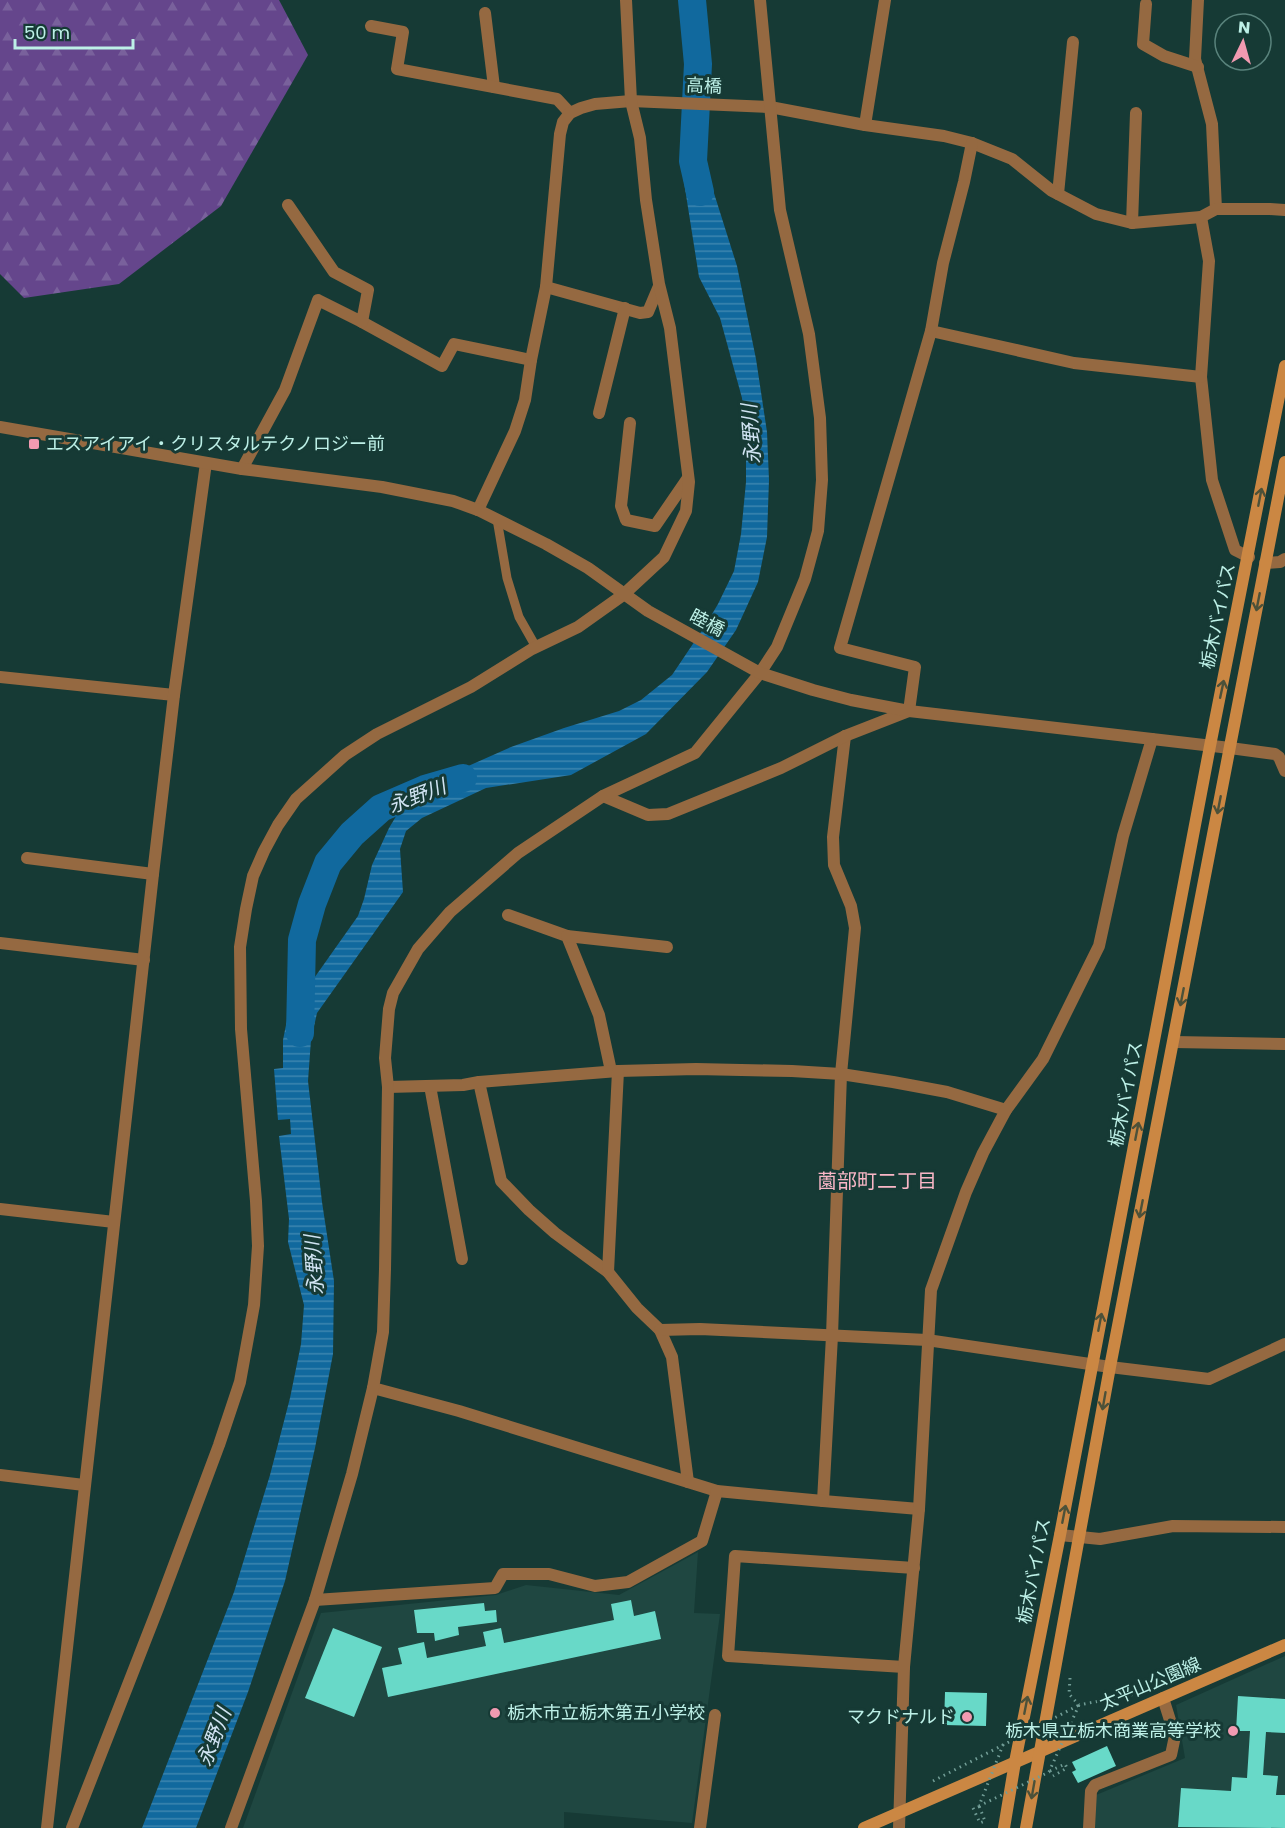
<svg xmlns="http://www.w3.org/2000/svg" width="1285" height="1828" font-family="Poppins,'Noto Sans JP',sans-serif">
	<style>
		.built { fill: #1f4741 }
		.forest { fill: url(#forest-firs) }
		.water { fill: url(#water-rules) }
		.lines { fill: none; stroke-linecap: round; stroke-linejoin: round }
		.river { stroke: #11699e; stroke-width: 28 }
		.building { fill: #68d9c8 }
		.path { stroke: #729e97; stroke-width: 3; stroke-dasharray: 1.5 4.5; stroke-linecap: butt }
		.service { stroke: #956941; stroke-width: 9 }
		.minor { stroke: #956941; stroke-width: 12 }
		.tertiary { stroke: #956941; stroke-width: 12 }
		.secondary { stroke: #cb8743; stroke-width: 12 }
		.path-bridge { stroke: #729e97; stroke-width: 3; stroke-dasharray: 1.5 4.5; stroke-linecap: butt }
		.oneway { stroke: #4c5139 }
		.poi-dot { fill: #f19ab1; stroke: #163a35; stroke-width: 2 }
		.labels { text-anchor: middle; stroke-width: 6; stroke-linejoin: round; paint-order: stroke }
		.street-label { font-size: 18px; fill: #bdf0e7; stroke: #163a35 }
		.poi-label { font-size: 18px; fill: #bdf0e7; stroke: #163a35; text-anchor: start }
		.water-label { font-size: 20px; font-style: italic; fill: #d1e4f3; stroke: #163a35 }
		.neighbourhood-label { font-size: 20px; fill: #f9b6c6; stroke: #163a35 }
	</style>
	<defs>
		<pattern id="forest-firs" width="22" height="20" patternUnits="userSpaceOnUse" patternTransform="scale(1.5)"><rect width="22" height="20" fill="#65468c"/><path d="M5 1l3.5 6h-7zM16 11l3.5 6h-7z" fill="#79619c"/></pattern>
		<pattern id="water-rules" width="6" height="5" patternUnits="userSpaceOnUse" patternTransform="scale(1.5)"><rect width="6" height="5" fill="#11699e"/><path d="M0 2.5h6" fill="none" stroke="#3d86b0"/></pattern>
	</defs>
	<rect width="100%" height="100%" fill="#163a35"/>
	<g class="built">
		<polygon points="698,1552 694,1613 720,1614 692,1823 564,1812 564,1828 243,1828 321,1613 496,1595 526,1585 619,1595"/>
		<polygon points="1285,1656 1285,1828 1095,1828 1096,1795 1185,1758 1176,1705"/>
	</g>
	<polygon class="forest" points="0,0 279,0 308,55 221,206 119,284 24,298 0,274"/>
	<polygon class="water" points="701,152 737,266 756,359 767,432 769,480 767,537 758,582 736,630 707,672 646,734 571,775 486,788 422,818 406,831 400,849 403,892 317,1013 311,1040 308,1081 322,1202 334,1281 333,1354 315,1448 285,1581 248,1692 196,1828 142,1828 234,1592 270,1475 290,1398 301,1344 304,1305 288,1242 289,1219 279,1136 291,1134 290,1119 278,1120 274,1069 283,1068 283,1040 288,1015 358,916 364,899 372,865 389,828 404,803 448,775 511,747 564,728 619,711 641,700 672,675 705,626 718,604 734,571 741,534 746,482 746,436 742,398 720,318 699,277 680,157"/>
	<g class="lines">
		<g class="river">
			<polyline points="692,0 698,64 693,161 700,192"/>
			<polyline points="300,1033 302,940 312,904 328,863 352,834 381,808 425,789 463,778"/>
		</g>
	</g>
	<g class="building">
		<polygon points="631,1600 634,1616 655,1611 661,1639 388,1697 382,1668 402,1664 398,1648 424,1642 427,1658 486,1646 483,1632 501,1628 504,1643 614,1620 611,1604"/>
		<polygon points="484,1603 485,1611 496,1610 497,1622 458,1627 459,1635 435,1641 434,1633 417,1633 414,1610"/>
		<polygon points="333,1628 382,1647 354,1717 305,1698"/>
		<polygon points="945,1692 987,1693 986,1726 944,1725"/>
		<polygon points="1238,1696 1285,1699 1285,1733 1266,1732 1263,1775 1278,1776 1276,1795 1285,1795 1285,1828 1178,1827 1181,1788 1231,1791 1232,1777 1247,1778 1250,1731 1236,1731"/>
		<polygon points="1107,1746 1116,1766 1078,1783 1072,1772 1076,1770 1072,1762"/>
	</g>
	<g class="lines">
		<g class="path">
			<polyline points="1070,1678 1069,1694 1079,1705 1135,1694"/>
			<polyline points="1050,1771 1065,1764 1067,1768 1053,1776"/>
			<polyline points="933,1781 1003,1745 1004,1742"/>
			<polyline points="973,1808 980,1823 985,1821 979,1806"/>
		</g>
		<polyline class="service" points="497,519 507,578 519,617 536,647"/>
		<g class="minor">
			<polyline points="1198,0 1195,59 1212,124 1216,209"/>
			<polyline points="1146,4 1143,44 1164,56 1198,67"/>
			<polyline points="485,13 494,87"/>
			<polyline points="371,26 403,32 397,69 557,99 570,113"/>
			<polyline points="865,125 885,0"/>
			<polyline points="1058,194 1073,42"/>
			<polyline points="1201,217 1209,261 1201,377 1212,480 1235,550 1249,557"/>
			<polyline points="1132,223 1136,113"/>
			<polyline points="546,287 640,313 648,312 659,286"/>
			<polyline points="362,322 442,366 454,344 531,360"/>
			<polyline points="931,331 1074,363 1201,377"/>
			<polyline points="599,413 625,308"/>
			<polyline points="630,423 621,506 626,520 655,526 688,478"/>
			<polyline points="242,469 285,390 318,300 362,322 368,290 334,272 288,205"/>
			<polyline points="478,510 515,431 525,400 531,360 546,287 560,134 563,122 570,113 581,108 595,104 631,101 770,107 865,125 944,136 972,143 1012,159 1052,191 1096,214 1132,223 1201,217 1216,209 1270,209 1285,210"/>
			<polyline points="1265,563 1280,562 1285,559"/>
			<polyline points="0,677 174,695"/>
			<polyline points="845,736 833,837 834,865 851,906 855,928 841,1074 832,1336 823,1501 919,1509"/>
			<polyline points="1230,748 1275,754 1279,757 1285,771"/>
			<polyline points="603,796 648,815 668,814 781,768 845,736 909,711 915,667 840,648 931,331 943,263 964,182 972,143"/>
			<polyline points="27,858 153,874"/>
			<polyline points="508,915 567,936 599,1015 611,1071"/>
			<polyline points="567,936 667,947"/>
			<polyline points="0,943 144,960"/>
			<polyline points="1174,1042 1285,1044"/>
			<polyline points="479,1082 501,1181 529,1210 555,1233 608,1272 637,1308 660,1330 672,1357 688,1482"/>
			<polyline points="430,1086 462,1259"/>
			<polyline points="388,1087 463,1085 479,1082 618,1071 696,1069 792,1071 841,1074 893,1082 947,1092 1006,1110"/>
			<polyline points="0,1209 114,1222"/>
			<polyline points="608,1272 618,1071"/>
			<polyline points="660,1330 700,1329 927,1340 1110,1367 1209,1379 1285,1344"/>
			<polyline points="373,1388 459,1411 717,1491 823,1501"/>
			<polyline points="0,1475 84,1485"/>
			<polyline points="1060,1535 1100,1539 1173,1526 1285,1527"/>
			<polyline points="315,1600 495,1588 503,1574 549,1574 595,1586 628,1582 702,1541 717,1491"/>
			<polyline points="904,1667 728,1656 735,1556 914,1568"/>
			<polyline points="47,1828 153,874 174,695 206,463"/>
			<polyline points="72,1828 158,1608 219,1445 240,1382 254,1305 258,1246 256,1201 241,1029 240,947 246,909 253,876 264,851 278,825 296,799 345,755 377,734 471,687 532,649 578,627 623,595 664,557 686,511 689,482 670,328 659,284 646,200 640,138 631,101 626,0"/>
			<polyline points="231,1828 315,1600 352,1474 373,1388 383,1332 385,1269 388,1087 385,1058 389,1009 393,993 418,949 450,912 518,853 603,796 695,753 760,673 777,647 805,579 818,531 822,480 820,418 809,334 780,210 760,0"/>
			<polyline points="700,1828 715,1715"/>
			<polyline points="899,1828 904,1667 919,1509 931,1290 966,1192 983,1153 1006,1110 1043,1059 1099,946 1123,836 1152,739"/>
			<polyline points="1089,1828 1091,1791 1095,1785 1171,1755 1175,1736 1163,1698"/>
		</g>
		<polyline class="tertiary" points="0,427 242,469 382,487 453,501 478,510 546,544 588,568 648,611 760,673 813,690 851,700 909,711 1230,748"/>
		<g class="secondary">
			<polyline points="864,1828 1285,1645"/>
			<polyline points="1004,1828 1015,1762 1060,1535 1210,746 1285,366"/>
			<polyline points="1026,1828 1110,1367 1285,462"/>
		</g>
		<polygon class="path-bridge" points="1079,1705 1049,1772 979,1806 1003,1745"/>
	</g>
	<defs><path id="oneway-shaft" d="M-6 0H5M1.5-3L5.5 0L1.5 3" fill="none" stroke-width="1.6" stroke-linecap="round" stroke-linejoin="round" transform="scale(1.5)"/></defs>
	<g class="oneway">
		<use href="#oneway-shaft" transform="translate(1260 497) rotate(-79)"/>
		<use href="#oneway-shaft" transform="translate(1258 602) rotate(101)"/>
		<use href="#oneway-shaft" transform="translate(1222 689) rotate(-78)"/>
		<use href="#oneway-shaft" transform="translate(1219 805) rotate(101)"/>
		<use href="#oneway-shaft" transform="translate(1182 997) rotate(101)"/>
		<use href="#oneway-shaft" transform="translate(1137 1131) rotate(-79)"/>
		<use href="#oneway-shaft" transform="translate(1141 1209) rotate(101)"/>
		<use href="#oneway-shaft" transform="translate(1100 1322) rotate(-79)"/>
		<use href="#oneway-shaft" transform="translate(1104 1401) rotate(100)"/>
		<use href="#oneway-shaft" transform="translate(1064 1514) rotate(-79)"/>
		<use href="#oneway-shaft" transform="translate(1026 1705) rotate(-79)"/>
		<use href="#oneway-shaft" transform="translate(1033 1790) rotate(100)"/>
	</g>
	<g class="poi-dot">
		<rect x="28" y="438" width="12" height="12" rx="3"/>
		<circle cx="495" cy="1713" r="6"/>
		<circle cx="967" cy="1717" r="6"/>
		<circle cx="1233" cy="1731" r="6"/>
	</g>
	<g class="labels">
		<g class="street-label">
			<text transform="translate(704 86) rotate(2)" y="6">高橋</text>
			<text transform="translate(1218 616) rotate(-78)" y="6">栃木バイパス</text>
			<text transform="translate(707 623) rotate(28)" y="6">睦橋</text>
			<text transform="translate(1126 1094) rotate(-79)" y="6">栃木バイパス</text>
			<text transform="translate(1034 1571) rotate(-79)" y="6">栃木バイパス</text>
			<text transform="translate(1150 1684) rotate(-23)" y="6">太平山公園線</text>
		</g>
		<g class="poi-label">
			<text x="46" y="450">エスアイアイ・クリスタルテクノロジー前</text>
			<text x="507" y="1719">栃木市立栃木第五小学校</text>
			<text x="955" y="1723" text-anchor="end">マクドナルド</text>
			<text x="1221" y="1737" text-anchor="end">栃木県立栃木商業高等学校</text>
		</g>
		<g class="water-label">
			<text transform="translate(751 434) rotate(-94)" y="7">永野川</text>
			<text transform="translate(417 796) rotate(-21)" y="7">永野川</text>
			<text transform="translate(314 1265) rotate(-94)" y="7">永野川</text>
			<text transform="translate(214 1737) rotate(-69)" y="7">永野川</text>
		</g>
		<g class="neighbourhood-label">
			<text x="877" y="1188">薗部町二丁目</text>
		</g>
	</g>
	<g transform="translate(1243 42) rotate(5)"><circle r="28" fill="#163a35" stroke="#59837c" stroke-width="1.5"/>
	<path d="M0-4.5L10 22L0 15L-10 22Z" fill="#f19ab1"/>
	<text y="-9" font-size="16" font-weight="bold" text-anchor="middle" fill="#bdf0e7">N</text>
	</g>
	<path d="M15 39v9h118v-9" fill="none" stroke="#bdf0e7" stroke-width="3"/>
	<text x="24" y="39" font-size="18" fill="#bdf0e7" stroke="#163a35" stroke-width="4.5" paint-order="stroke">50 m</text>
</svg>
